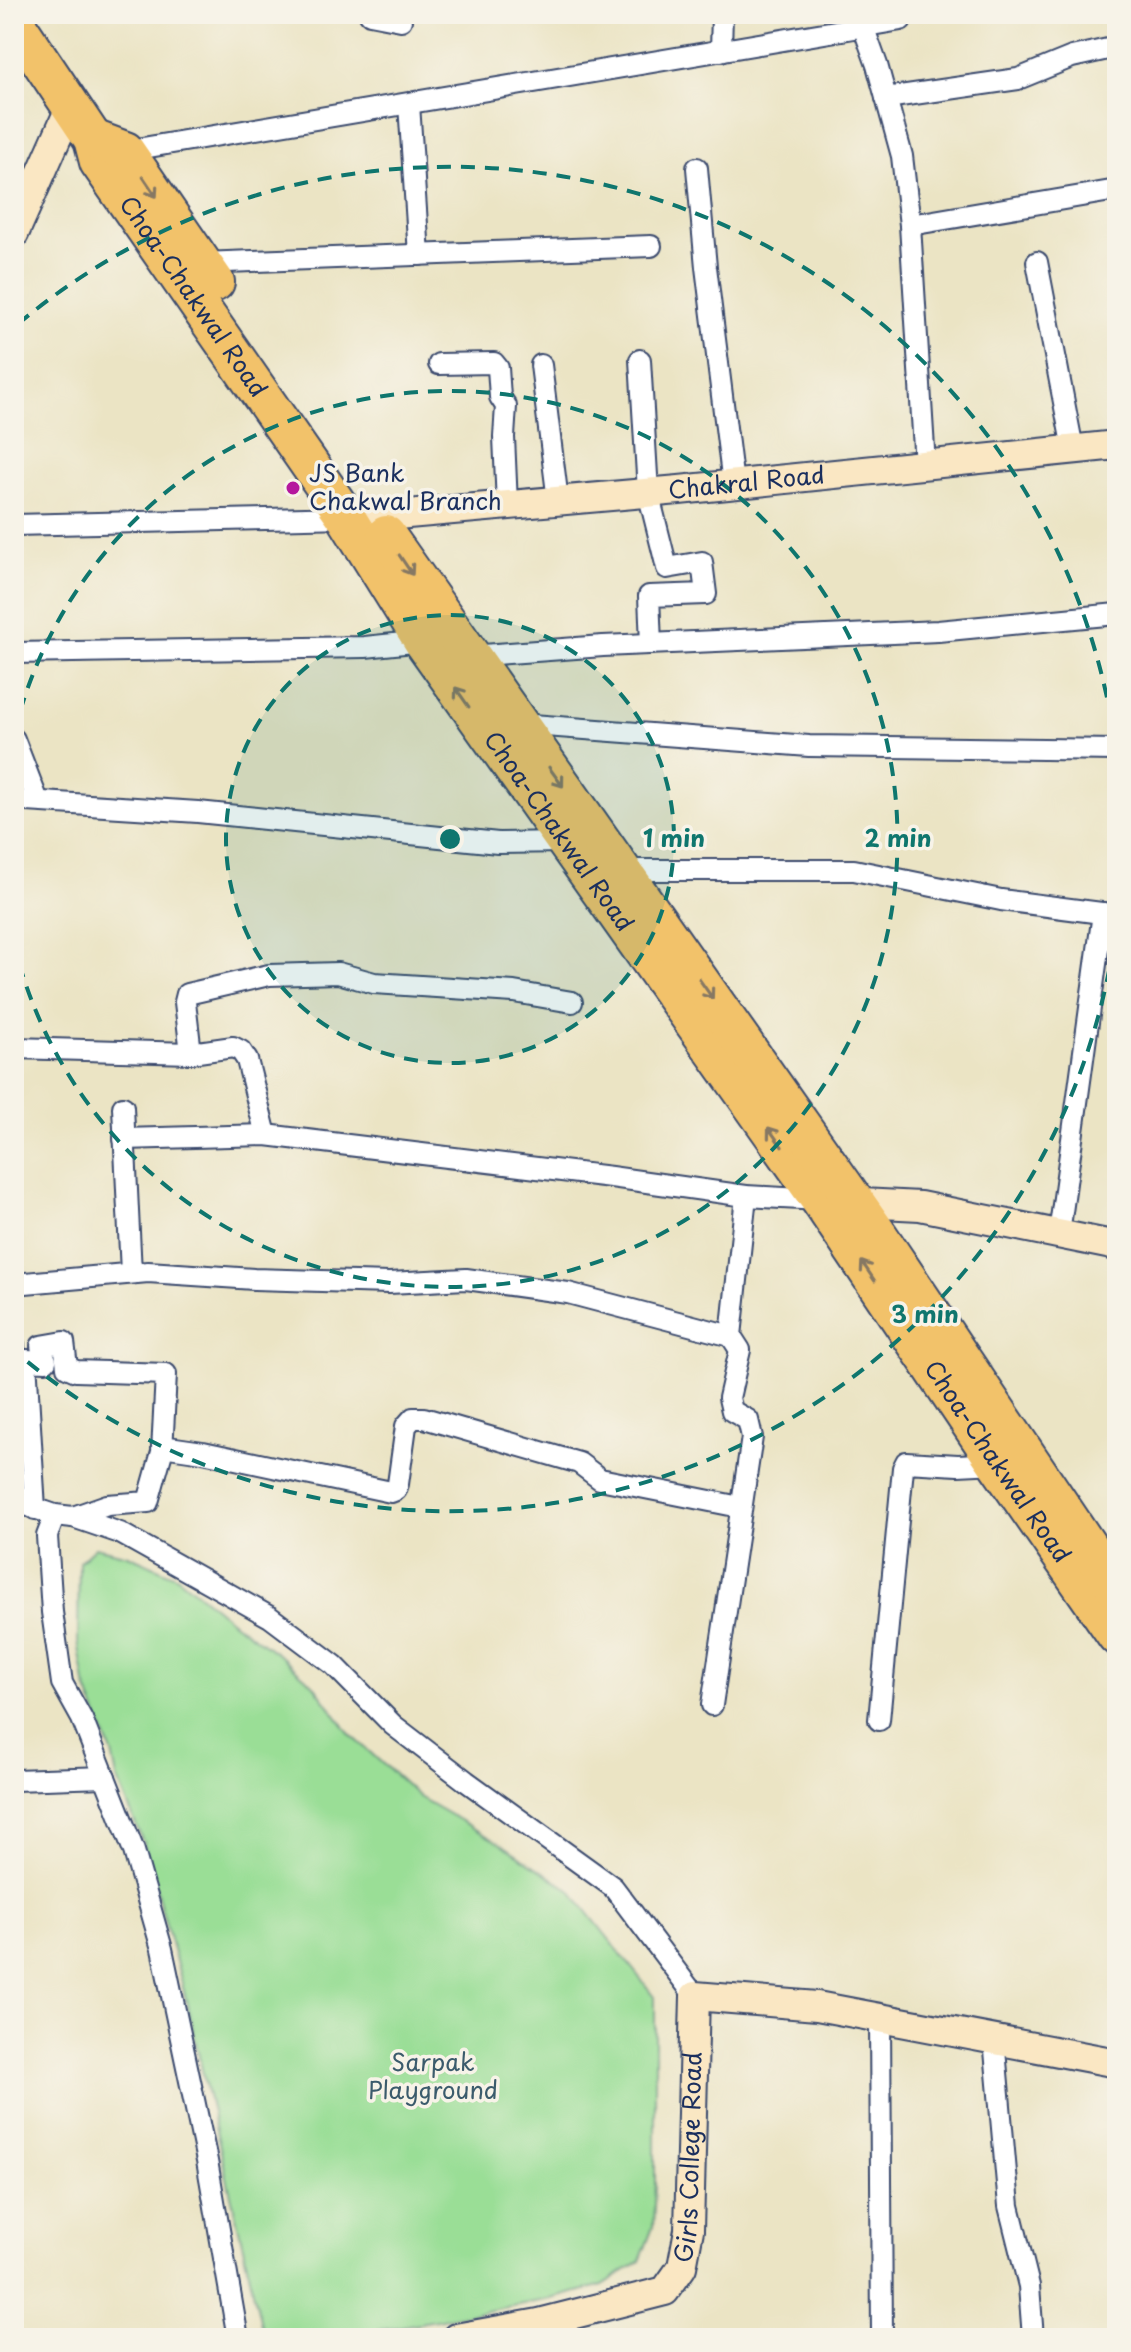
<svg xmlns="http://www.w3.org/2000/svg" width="1131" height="2352" font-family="'Playpen Sans',sans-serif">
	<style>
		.green { fill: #9ade96; stroke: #5a867a; stroke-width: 2 }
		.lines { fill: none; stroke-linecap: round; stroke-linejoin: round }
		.street-casing { stroke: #3a4a6d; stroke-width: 24 }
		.secondary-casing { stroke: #3a4a6d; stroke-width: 32 }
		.highway-casing { stroke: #3a4a6d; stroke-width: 42 }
		.street { stroke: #fff; stroke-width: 20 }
		.secondary { stroke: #fae7c3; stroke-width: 28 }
		.highway { stroke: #f2c26a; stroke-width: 38 }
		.oneway { stroke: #867864 }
		.ring { fill: none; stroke: #0f766e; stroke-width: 4; stroke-dasharray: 14 10 }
		.poi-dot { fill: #b5179e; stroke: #f7f3e8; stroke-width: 3 }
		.labels { text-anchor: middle; stroke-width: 7; stroke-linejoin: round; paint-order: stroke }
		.street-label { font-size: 24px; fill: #1b2f5e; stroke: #f7f3e8 }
		.poi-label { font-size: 24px; fill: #1b2f5e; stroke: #f7f3e8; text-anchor: start }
		.park-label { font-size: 24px; fill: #3b5b6c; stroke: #f7f3e8 }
		.centre { fill: #0f766e; stroke: #f7f3e8; stroke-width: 4 }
		.ring-label { font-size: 24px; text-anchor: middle; font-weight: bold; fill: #0f766e; stroke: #f7f3e8; stroke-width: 7; stroke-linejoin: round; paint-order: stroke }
	</style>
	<rect width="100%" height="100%" fill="#f7f3e8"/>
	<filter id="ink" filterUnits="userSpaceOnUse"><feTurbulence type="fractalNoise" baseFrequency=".0125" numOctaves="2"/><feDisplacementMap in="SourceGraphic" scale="16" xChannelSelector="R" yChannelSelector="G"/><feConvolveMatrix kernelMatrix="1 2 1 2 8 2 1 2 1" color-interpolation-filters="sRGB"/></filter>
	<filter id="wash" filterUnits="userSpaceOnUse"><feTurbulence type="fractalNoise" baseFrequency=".006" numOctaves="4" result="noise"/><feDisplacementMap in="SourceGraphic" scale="32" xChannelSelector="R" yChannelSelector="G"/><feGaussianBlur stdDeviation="1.8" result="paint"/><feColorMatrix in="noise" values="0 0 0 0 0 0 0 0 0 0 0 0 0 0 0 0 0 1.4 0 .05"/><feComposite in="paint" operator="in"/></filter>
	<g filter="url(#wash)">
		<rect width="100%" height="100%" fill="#ebe4c4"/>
		<polygon class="green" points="95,1547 128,1555 178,1577 234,1623 282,1657 313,1684 350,1734 419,1797 503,1845 570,1890 655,1997 655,2183 653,2227 640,2261 603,2285 551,2299 392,2328 328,2338 296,2338 262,2329 182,1983 143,1842 117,1778 112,1753 85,1684 78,1641 79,1562"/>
	</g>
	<g filter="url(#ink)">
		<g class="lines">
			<g class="street-casing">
				<g id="street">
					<polyline points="370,14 401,20"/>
					<polyline points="863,26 877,65 902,156 910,225 925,465"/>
					<polyline points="721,51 722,14"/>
					<polyline points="886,98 1018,79 1072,57 1117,47"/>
					<polyline points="409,104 419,255"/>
					<polyline points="125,151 901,20 901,14"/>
					<polyline points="697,168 706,267 733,484"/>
					<polyline points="910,225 1117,190"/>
					<polyline points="1037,262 1073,449"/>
					<polyline points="202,263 651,246"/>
					<polyline points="640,360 648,492 667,568 702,562 706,594 649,596 651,644"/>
					<polyline points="439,364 494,363 498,368 500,397 506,406 504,437 507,505"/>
					<polyline points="541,365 558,501"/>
					<polyline points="14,525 346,517"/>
					<polyline points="14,653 365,647 423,641"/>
					<polyline points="470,656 603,646 938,631 1117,614"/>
					<polyline points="519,724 809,746 1117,750"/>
					<polyline points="14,739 38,801"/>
					<polyline points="27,801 198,812 498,843 564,842"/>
					<polyline points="623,870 854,870 1001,900 1117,915"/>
					<polyline points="14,1048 191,1053 233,1047 241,1051 247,1060 266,1135"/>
					<polyline points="191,1053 185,1002 187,994 269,975 338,973 374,983 514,992 572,1002"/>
					<polyline points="123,1107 131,1273"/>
					<polyline points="124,1139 266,1135 611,1177 746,1196 820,1200"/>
					<polyline points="1059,1234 1103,913"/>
					<polyline points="14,1284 148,1272 254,1279 389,1283 466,1279 568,1293 731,1336"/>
					<polyline points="14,1345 15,1366"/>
					<polyline points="162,1446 203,1452 391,1492 396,1490 398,1484 406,1426 413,1418 424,1418 579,1463 600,1479 740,1507"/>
					<polyline points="14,1501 55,1515 73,1517 120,1533 270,1617 334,1665 393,1725 466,1781 613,1887 695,1996"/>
					<polyline points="35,1509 26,1360 46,1361 41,1346 64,1342 67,1367 76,1371 166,1374 162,1452 148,1502 107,1505 73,1517"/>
					<polyline points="55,1515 47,1536 52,1612 62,1683 82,1719 134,1851 162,1949 207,2161 238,2338"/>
					<polyline points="712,1705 752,1437 748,1420 732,1411 729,1398 740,1350 731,1336 746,1196"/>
					<polyline points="879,1720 903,1468 906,1462 958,1465 997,1463"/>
					<polyline points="14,1780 105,1777"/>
					<polyline points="880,2018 882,2338"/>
					<polyline points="994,2039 1009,2206 1029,2286 1033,2338"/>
				</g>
			</g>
			<g class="secondary-casing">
				<g id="secondary">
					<polyline points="14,234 71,106"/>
					<path id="s1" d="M374 517 679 490 1117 445"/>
					<polyline points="842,1202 920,1206 1117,1246"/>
					<path id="s2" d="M456 2338 539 2323 665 2291 682 2267 689 2230 695 1996 817 2006 1117 2063"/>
				</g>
			</g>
			<g class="highway-casing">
				<g id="highway">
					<path id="s3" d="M14 21 93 139 99 162 346 517 423 641 820 1200 997 1463 1117 1636"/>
					<polyline points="93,139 125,151 215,282"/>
					<polyline points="386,535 874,1229 1117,1590"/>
				</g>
			</g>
			<use href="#street" class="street"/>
			<use href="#secondary" class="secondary"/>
			<use href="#highway" class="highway"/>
		</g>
		<defs><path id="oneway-shaft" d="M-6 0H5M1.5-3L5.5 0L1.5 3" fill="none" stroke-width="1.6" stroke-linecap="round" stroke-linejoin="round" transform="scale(2)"/></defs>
		<g class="oneway">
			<use href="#oneway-shaft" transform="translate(150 187) rotate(56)"/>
			<use href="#oneway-shaft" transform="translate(406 565) rotate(56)"/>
			<use href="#oneway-shaft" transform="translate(462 697) rotate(-125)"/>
			<use href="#oneway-shaft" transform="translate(556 777) rotate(54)"/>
			<use href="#oneway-shaft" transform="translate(706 989) rotate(55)"/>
			<use href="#oneway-shaft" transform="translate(775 1137) rotate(-126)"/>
			<use href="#oneway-shaft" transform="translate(868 1271) rotate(-124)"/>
		</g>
	</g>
	<circle cx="450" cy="839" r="224" fill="#0f766e" fill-opacity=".12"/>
	<g class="ring">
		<circle cx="450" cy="839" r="224"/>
		<path d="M14 734A448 448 0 1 1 14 944"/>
		<path d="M1117 921A672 672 0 0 1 18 1354M18 324A672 672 0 0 1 1117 757"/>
	</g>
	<circle class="poi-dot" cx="293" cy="488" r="8"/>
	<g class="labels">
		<g class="street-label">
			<text dy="8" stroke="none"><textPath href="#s3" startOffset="330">Choa-Chakwal Road</textPath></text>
			<text dy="8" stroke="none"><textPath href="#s1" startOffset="374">Chakral Road</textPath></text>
			<text dy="8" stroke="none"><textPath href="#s3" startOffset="978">Choa-Chakwal Road</textPath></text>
			<text dy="8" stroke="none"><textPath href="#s3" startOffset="1746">Choa-Chakwal Road</textPath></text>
			<text dy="8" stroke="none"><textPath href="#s2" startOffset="354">Girls College Road</textPath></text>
		</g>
		<g class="poi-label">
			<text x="309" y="482">JS Bank<tspan x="309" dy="28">Chakwal Branch</tspan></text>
		</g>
		<g class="park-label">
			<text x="433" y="2071">Sarpak<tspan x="433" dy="28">Playground</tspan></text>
		</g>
	</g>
	<circle cx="450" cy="839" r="12" class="centre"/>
	<g class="ring-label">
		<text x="674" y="847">1 min</text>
		<text x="898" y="847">2 min</text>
		<text x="925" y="1323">3 min</text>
	</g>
	<rect width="1131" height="2352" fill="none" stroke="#f7f3e8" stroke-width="48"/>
</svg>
